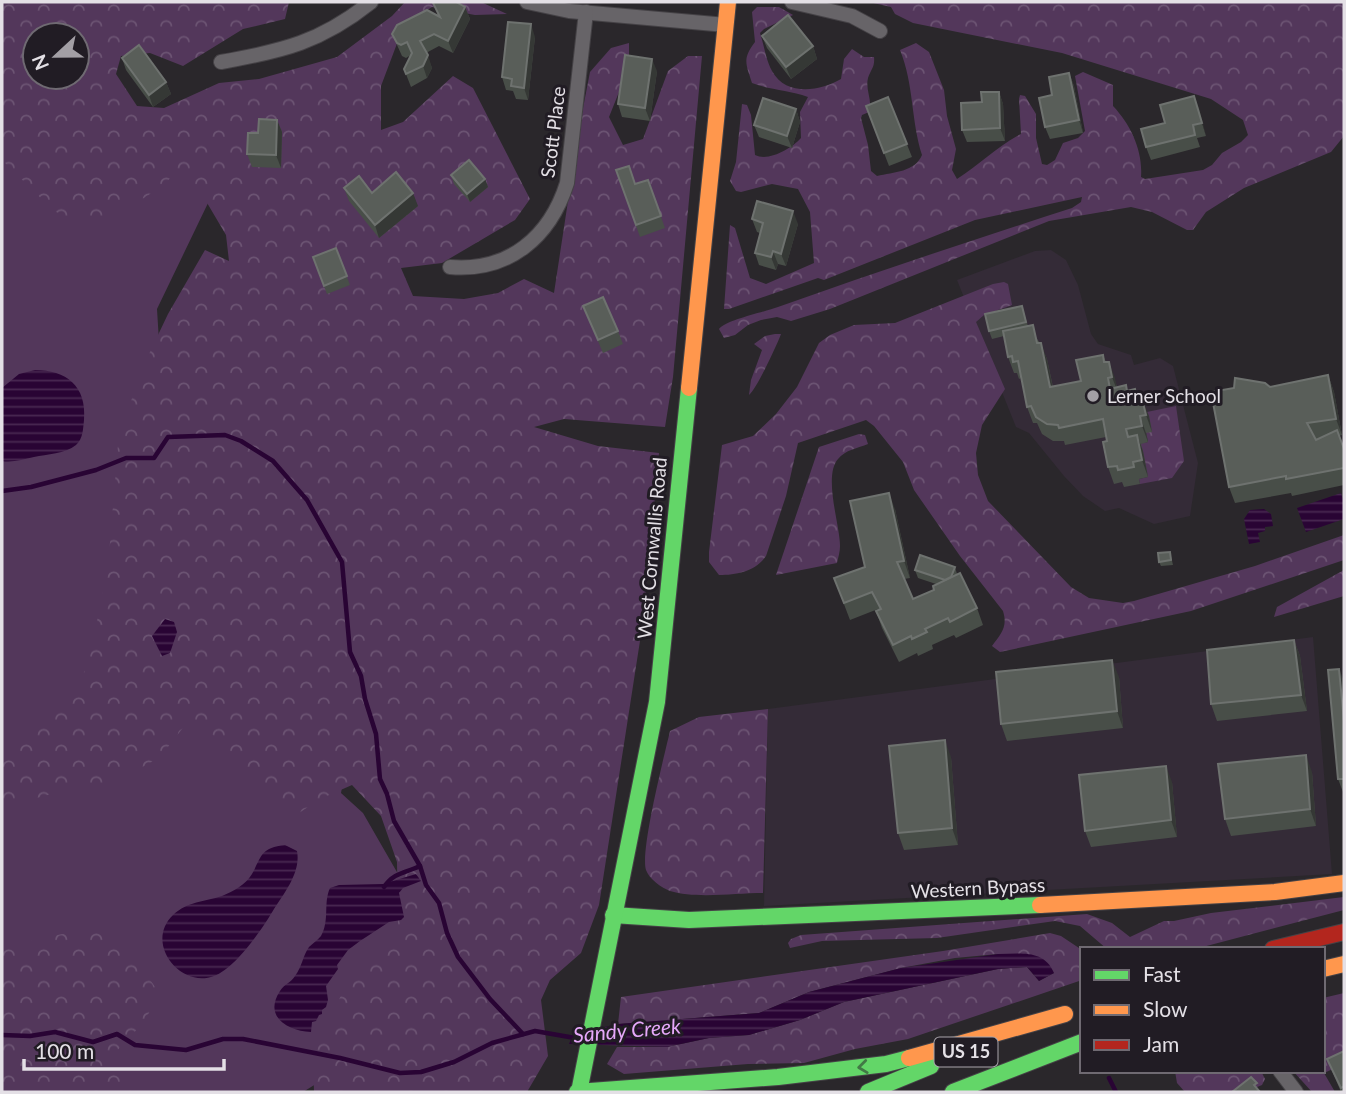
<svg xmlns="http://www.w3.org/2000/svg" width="1346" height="1094" font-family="Lato,sans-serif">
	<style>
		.built { fill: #342b37 }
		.grass { fill: #53375b }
		.forest { fill: url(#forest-crowns); fill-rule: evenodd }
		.water { fill: url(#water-rules) }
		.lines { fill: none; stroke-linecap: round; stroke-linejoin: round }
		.stream { stroke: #290434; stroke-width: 4.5 }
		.street-casing { stroke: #454246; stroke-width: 16 }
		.fast-casing { stroke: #454246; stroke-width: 18 }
		.slow-casing { stroke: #454246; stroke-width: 18 }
		.jam-casing { stroke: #454246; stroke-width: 18 }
		.street { stroke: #676468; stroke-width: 14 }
		.fast { stroke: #63d668; stroke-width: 16 }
		.slow { stroke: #ff974d; stroke-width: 16 }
		.jam { stroke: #b3261e; stroke-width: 16 }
		.wall { fill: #484e48 }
		.shaded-wall { fill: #353835 }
		.building { fill: #595e59; stroke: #6e726f; stroke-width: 2 }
		.oneway { stroke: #427946 }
		.poi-dot { fill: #a39fa5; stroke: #211c24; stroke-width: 2.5 }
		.labels { text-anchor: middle; stroke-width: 6; stroke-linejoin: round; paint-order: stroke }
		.shield { fill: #211c24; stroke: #aaa5ac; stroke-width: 2 }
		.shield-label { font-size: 18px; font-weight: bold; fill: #e4e0e6 }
		.street-label { font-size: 19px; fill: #e4e0e6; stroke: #211c24 }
		.poi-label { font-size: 19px; fill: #e4e0e6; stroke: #211c24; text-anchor: start }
		.water-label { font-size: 21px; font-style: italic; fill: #e6a8fa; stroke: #211c24 }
	</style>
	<defs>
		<pattern id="forest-crowns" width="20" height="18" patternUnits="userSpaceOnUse" patternTransform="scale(1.75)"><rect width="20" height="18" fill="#53375b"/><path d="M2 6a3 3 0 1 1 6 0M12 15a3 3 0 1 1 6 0" fill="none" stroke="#6c5473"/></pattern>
		<pattern id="water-rules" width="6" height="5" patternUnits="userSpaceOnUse" patternTransform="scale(1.75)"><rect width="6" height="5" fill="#290434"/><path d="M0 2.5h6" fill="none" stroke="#482851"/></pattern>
	</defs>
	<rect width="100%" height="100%" fill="#2a272b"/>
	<g class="built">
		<polygon points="1051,250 1066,260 1078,285 1091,334 1098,344 1131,355 1134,365 1160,358 1173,366 1198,463 1190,516 1154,524 1119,508 1105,511 1083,496 1064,476 1029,433 1016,427 957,280 1035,251"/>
		<polygon points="1313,637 1332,874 764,906 768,709"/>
	</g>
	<polygon class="grass" points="2,124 176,142 209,201 157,309 162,390 354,721 341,793 363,813 409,893 409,923 332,1074 303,1092 2,1092"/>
	<g class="forest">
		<path d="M2 2H289L285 19 243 29 183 66 150 53 121 56 116 74 137 106 164 108 219 83 259 79 337 57 392 16 405 2H481L507 14 475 15 432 7 404 25 381 86V130L403 122 453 76 473 88 530 199 515 220 442 263 401 268 413 296 464 299 498 293 524 279 554 293 579 129 590 72 611 48 629 43V67L609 117 623 145 643 139 668 71 688 56H702L673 377 665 427 564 419 534 427 598 446 659 453 644 615 599 905 581 953 550 980 541 1000 548 1056 527 1092H314L313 1057 342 993 364 961 398 924 397 862 381 816 352 785 320 799 299 813 275 799 204 726 186 724 160 757 115 783 72 788 2 808V739L23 735 65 707 88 665 108 567 119 432 149 354 168 314 205 250 229 261 226 235 203 196 181 168C154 196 121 213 84 225L54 211 2 160ZM35 35H77V77H35Z"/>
		<path d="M869 2H1344V136L1331 152 1244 188 1206 212 1193 230H1187L1152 212 1131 207 1049 221 830 309 791 321 777 317 761 320 748 325 735 335 724 338 719 329C726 320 765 312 778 307 876 272 973 240 1072 208L1081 202 1082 197 975 220 824 280 818 278 729 309H724L730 225 735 228 750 278 766 284 814 263 810 212 798 189 772 184 741 192 736 191 730 181 736 162 742 104 747 105 751 115 755 155C769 162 792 148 801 138L800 112 808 97C789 90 770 90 752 83 746 64 742 59 755 42L752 12 757 7H779L793 15 764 29 760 33C764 45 766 60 772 71 786 97 821 91 841 79L844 59 852 49 864 57H874C875 67 871 69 868 78 865 90 873 101 869 112L862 115 861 118 868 145 871 171 877 176C894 172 915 172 922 155 911 121 914 84 900 50L916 43 929 52 944 90 947 116 956 149 952 170 957 179C979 165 998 146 1021 134L1019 99 1020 95 1025 96 1036 114V138L1042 164 1047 165 1055 160 1063 143 1078 138 1085 131 1075 76 1083 72 1113 85V106C1131 125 1143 151 1141 177L1145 179 1203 170 1212 165 1222 153 1241 142 1248 135 1243 120 1211 99 1062 53 913 23 895 14 891 7Z"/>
		<path d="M1004 282 1008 284 1012 305 984 315 976 322 1005 389 982 425 976 453 978 475 988 501 1071 587 1089 598 1123 603 1134 601 1255 566 1344 535V560L1191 611 1000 652 992 646C1001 634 1008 627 1003 611L960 556 914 490 903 462 874 426 866 420 798 443 786 496 766 556C756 571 737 575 719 575L709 562V552L722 445 753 436 776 414 797 387 819 343 830 335 854 325 895 323 993 284Z"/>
		<path d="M775 334H781C776 347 757 388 749 395L751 380 762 350 754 344 765 336Z"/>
		<polygon points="1176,406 1184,461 1172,478 1140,484 1139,479 1148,477 1133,445 1148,442 1142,413"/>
		<path d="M859 434 865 435 868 444C858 448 845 450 838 459 823 476 840 525 840 546 840 552 838 558 837 563L776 575 819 447Z"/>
		<polygon points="1344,570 1344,596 1274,617 1277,607"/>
		<path d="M768 709 763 893C735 893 696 899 670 891 662 888 649 879 646 870 640 851 664 757 670 731L699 717Z"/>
		<polygon points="1344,897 1344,910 1195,949 1107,949 1080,926 1055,921 937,938 822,941 790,948 788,943 791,939 801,935 1087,914 1112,923 1130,937 1164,921 1174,921 1211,913"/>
		<polygon points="100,926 125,944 160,994 143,1023 110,1058 128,1083 131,1092 2,1092 2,944 29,941"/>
		<polygon points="1050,933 1061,936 1082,950 1082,980 908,1039 855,1049 804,1063 748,1064 624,1074 607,1064 617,1047 667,1047 709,1038 749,1035 800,1020 844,1002 998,969 1027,967 1039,981 1054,973 998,954 955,958 901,968 809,992 759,1013 618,1024 621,997 943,951"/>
		<polygon points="1344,993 1344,1064 1324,1073 1335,1092 1312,1092 1293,1071 1323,1071 1323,998"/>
		<polygon points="1175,1071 1261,1071 1265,1079 1262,1085 1245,1092 1185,1092 1177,1083"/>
	</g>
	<g class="water">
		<path d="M35 370C66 370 87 386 84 420 83 429 83 439 76 445 65 454 47 454 34 457 23 459 13 463 2 461V388L19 374Z"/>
		<polygon points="1341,493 1344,502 1344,519 1306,532 1297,508"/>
		<polygon points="1264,509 1271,514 1273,526 1265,527 1265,531 1258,533 1260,542 1249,544 1244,519 1250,510"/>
		<polygon points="165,619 174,622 177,632 170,653 162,656 152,636"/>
		<path d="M285 845 297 851C301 872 285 892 274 909 263 928 235 969 214 976 180 989 144 943 173 915 188 901 204 902 222 896 234 891 245 885 252 874 262 856 260 848 285 845Z"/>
		<path d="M416 874 421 881 403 888 399 893 404 917 401 920 389 922 360 941 348 950 337 965 338 969 326 986 328 1000 326 1007 322 1010V1014L319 1015 316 1021 312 1022 311 1032C288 1031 263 1017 280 991 284 984 291 983 295 976 302 967 303 955 309 947 313 943 318 940 321 936 330 920 323 903 330 888L339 885 383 884Z"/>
		<path d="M998 954C1020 954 1044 949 1054 973L1039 981 1027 967 998 969 844 1002 800 1020 749 1035 709 1038 667 1047 569 1044 573 1034 618 1024 759 1013 809 992 901 968Z"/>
	</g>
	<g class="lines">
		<g class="stream">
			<polyline points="2,491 31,487 96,470 126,458 154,458 168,437 225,435 241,441 273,461 307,500 342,562 350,652 361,676 365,699 376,734 380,779 387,794 394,821 420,866 426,885 439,903 447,933 458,957 490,999 523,1034"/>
			<path d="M384 887C394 872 406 873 420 866"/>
			<polyline points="2,1035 30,1036 55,1032 93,1042 117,1034 135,1045 186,1050 223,1039 243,1039 340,1058 400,1073 421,1072 454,1062 492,1043 535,1031 575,1038"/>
			<polyline points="1109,1078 1116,1092"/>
		</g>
		<g class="street-casing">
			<g id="street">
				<polyline points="527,2 569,11 726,25"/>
				<polyline points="792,2 852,16 880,31"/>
				<path d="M221 62C283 51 321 42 371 2"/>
				<path d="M450 267C509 272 550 237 567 183L586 12"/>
				<polyline points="1280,1071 1296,1092"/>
			</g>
		</g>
		<g class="fast-casing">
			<g id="fast">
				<polyline points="613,915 689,920 1040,905"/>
				<polyline points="577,1092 778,1077 886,1064 909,1058"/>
				<polyline points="579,1092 657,702 689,388"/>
				<polyline points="868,1092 931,1066"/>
				<polyline points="953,1092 1082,1042"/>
			</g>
		</g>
		<g class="slow-casing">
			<g id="slow">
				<polyline points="689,388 728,2"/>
				<polyline points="1040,905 1275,892 1344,883"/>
				<polyline points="1323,969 1344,964"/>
				<polyline points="909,1058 1065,1014"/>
			</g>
		</g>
		<g class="jam-casing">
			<polyline id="jam" points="1273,949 1344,932"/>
		</g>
		<use href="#street" class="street"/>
		<use href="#fast" class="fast"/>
		<use href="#slow" class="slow"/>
		<use href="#jam" class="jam"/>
	</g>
	<g class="wall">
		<polygon points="433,3 465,7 470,19 453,53 439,46 426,53 432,68 427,78 411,87 404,69 411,55 406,58 402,56 392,34 438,15"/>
		<polygon points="762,36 813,46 817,59 791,79 767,48"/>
		<polygon points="535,37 528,100 516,99 513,91 506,90 502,77"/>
		<polygon points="122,58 166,82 171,94 153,107 126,70"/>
		<polygon points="657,71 650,121 622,117 618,104"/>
		<polygon points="1069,73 1074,86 1083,133 1050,139 1045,127 1052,95"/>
		<polygon points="999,92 1003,104 1005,141 967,142 962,130 982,102"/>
		<polygon points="1194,96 1206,136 1197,138 1200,147 1151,160 1146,147 1165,123"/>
		<polygon points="888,97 912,157 889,166 866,106"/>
		<polygon points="796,109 800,122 792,148 759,137 754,125"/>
		<polygon points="277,120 282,132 281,168 252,167 247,154 258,133"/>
		<polygon points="616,170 635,184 648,180 665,228 640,237"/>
		<polygon points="451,175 485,179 488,187 470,202 454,184"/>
		<polygon points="344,188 372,193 418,206 379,238 349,201"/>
		<polygon points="752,219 798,224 786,266 778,264 776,270 759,265 755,253 760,233 757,232"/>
		<polygon points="336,248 350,285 327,294 313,257"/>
		<polygon points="583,306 618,331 623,344 603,353"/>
		<polygon points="1022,306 1028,326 1040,343 1047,359 1053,387 1081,381 1103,355 1106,362 1109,362 1117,387 1128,391 1135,389 1139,400 1149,416 1152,432 1146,433 1148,442 1141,444 1143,451 1148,477 1139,479 1140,484 1124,487 1122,482 1114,484 1108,467 1106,437 1065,445 1064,441 1053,441 1042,434 1037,423 1033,423 1027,407 1021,378 1019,379 1017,373 1014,373 1008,357 1004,336 992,339 989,331"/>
		<polygon points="1328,375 1334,392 1342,435 1339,436 1344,449 1344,485 1292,496 1291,493 1235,503 1229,487 1270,387"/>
		<polygon points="895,509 910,578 904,579 913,599 934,590 936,584 918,578 915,570 955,567 957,574 977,608 983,625 956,638 954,635 932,645 933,649 918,656 917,653 899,662 882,628 876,611 878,609 850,620 834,578 865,567"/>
		<polygon points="1170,552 1173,565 1161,566 1159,562"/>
		<polygon points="1294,640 1300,656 1307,711 1217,721 1211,704"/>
		<polygon points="1119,677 1123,728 1007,741 1001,724"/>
		<polygon points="1344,681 1344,792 1343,792 1338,779"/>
		<polygon points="951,757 958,845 904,850 898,833"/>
		<polygon points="1312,772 1316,826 1231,836 1225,819"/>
		<polygon points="1172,782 1177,837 1091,847 1085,831"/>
		<polygon points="1344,1051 1344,1092 1341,1092 1327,1059"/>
	</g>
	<g class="shaded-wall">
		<polygon points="465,7 470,19 453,53 448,41"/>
		<polygon points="531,24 535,37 528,100 524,88"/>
		<polygon points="813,46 817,59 791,79 786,67"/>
		<polygon points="428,55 432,68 427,78 423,66"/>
		<polygon points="652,59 657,71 650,121 645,108"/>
		<polygon points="1069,73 1074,86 1083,133 1079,120"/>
		<polygon points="166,82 171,94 153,107 149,95"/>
		<polygon points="999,92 1003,104 1005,141 1000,128"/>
		<polygon points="1194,96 1199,108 1206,136 1202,123"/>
		<polygon points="796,109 800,122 792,148 787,136"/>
		<polygon points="277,120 282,132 281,168 276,155"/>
		<polygon points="485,179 488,187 470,202 467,194"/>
		<polygon points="413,193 418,206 379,238 375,225"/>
		<polygon points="793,211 798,224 786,266 781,254"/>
		<polygon points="773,251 778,264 776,270 771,257"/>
		<polygon points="1041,343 1047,359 1056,404 1050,387"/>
		<polygon points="1109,362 1115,378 1118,393 1112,377"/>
		<polygon points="1328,375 1334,392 1342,435 1336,419"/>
		<polygon points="1142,399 1149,416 1152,432 1146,415"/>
		<polygon points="1140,416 1146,433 1148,442 1142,426"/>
		<polygon points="1137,435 1143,451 1148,477 1142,460"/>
		<polygon points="889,493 895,509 910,578 904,561"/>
		<polygon points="1294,640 1300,656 1307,711 1301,695"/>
		<polygon points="1112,660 1119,677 1123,728 1117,711"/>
		<polygon points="1339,669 1344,681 1344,722"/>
		<polygon points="945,740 951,757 958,845 952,828"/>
		<polygon points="1306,755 1312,772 1316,826 1310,809"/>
		<polygon points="1166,766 1172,782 1177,837 1171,820"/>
	</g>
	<g class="building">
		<polygon points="434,2 456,2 465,7 448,41 434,34 420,41 428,55 423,66 406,74 404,69 412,53 407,42 401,45 397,43 392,34 397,25 427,10 440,17 433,3"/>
		<polygon points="788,15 813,46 786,67 762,36"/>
		<polygon points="508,22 531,24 524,88 511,86 512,79 502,77"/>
		<polygon points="139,45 166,82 149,95 122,58"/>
		<polygon points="625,55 652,59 645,108 618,104"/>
		<polygon points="1069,73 1079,120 1045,127 1039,98 1052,95 1049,77"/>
		<polygon points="981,92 999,92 1000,128 962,130 961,103 982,102"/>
		<polygon points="1194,96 1202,123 1193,125 1195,135 1146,147 1141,129 1165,123 1160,105"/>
		<polygon points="888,97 907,144 884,153 866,106"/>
		<polygon points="763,98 796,109 787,136 754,125"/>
		<polygon points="259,119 277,120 276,155 247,154 248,133 258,133"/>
		<polygon points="469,160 485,179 467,194 451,175"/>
		<polygon points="629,166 635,184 648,180 661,216 636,225 616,170"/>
		<polygon points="396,172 413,193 375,225 344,188 359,176 372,193"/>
		<polygon points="757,201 793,211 781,254 773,251 771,257 755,253 763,223 752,219"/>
		<polygon points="336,248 347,276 324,286 313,257"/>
		<polygon points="603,297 618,331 598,340 583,306"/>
		<polygon points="1022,306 1026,322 989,331 985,314"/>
		<polygon points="1033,325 1037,343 1041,343 1050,387 1081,381 1076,360 1103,355 1104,362 1109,362 1112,377 1108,378 1110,389 1126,385 1127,391 1135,389 1137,400 1142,399 1146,415 1140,416 1142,426 1126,429 1128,437 1137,435 1142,460 1133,462 1134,467 1118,470 1117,466 1108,467 1103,442 1107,441 1103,419 1059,428 1058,425 1047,424 1036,417 1031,406 1027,407 1018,361 1013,362 1012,356 1008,357 1003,331"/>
		<polygon points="1328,375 1336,419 1307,423 1316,440 1337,430 1344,449 1344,468 1286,479 1286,476 1229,487 1211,392 1234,388 1235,378 1265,383 1270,387"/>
		<polygon points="889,493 904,561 897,562 913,599 934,590 933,586 960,573 977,608 950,622 948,618 925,629 927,632 912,639 911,636 893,645 876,611 881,609 872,592 844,603 834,578 865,567 850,501"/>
		<polygon points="1170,552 1171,560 1159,562 1158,553"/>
		<polygon points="920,555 955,567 951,577 945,580 915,570"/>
		<polygon points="1294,640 1301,695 1211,704 1207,650"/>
		<polygon points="1112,660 1117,711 1001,724 996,672"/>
		<polygon points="1339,669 1344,722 1344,779 1338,779 1328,670"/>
		<polygon points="945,740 952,828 898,833 889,746"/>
		<polygon points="1306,755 1310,809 1225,819 1218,764"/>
		<polygon points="1166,766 1171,820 1085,831 1079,775"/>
		<polygon points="1344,1051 1344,1086 1341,1088 1327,1059"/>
		<polygon points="1251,1077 1257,1083 1254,1085 1260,1092 1232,1092"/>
	</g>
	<defs><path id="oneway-chevron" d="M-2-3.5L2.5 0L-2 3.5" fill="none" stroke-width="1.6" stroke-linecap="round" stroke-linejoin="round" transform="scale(1.75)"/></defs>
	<use class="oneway" href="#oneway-chevron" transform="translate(863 1067) rotate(173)"/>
	<circle class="poi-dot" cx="1093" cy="396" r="7"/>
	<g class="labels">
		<rect class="shield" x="934.5" y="1037.5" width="63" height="29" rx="5"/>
		<g class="shield-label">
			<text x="966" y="1058">US 15</text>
		</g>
		<g class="street-label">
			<text transform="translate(553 132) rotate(-83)" y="7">Scott Place</text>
			<text transform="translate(652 548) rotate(-85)" y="7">West Cornwallis Road</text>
			<text transform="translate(978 888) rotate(-3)" y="7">Western Bypass</text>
		</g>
		<g class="poi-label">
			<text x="1107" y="403">Lerner School</text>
		</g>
		<g class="water-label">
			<text transform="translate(627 1031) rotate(-5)" y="7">Sandy Creek</text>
		</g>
	</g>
	<rect width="1346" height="1094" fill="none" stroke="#e4e0e6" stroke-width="7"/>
	<rect x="1080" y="947" width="245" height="126" fill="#211c24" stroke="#6f6a72" stroke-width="2"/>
	<rect x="1094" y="970" width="35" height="10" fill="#63d668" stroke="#6f6a72" stroke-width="2"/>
	<text x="1143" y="982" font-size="21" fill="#e4e0e6">Fast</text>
	<rect x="1094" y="1005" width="35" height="10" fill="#ff974d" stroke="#6f6a72" stroke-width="2"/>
	<text x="1143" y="1017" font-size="21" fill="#e4e0e6">Slow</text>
	<rect x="1094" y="1040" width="35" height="10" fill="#b3261e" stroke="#6f6a72" stroke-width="2"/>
	<text x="1143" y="1052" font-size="21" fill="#e4e0e6">Jam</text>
	<g transform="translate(56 56) rotate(248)"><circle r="33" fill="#211c24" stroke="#6f6a72" stroke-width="2"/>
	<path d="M0-5L12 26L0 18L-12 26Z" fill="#a39fa5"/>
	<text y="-10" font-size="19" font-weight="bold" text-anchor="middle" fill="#e4e0e6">N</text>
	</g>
	<path d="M24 1059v10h200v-10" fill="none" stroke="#e4e0e6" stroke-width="3.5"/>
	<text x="35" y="1059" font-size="21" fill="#e4e0e6" stroke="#211c24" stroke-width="5" paint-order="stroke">100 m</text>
</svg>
